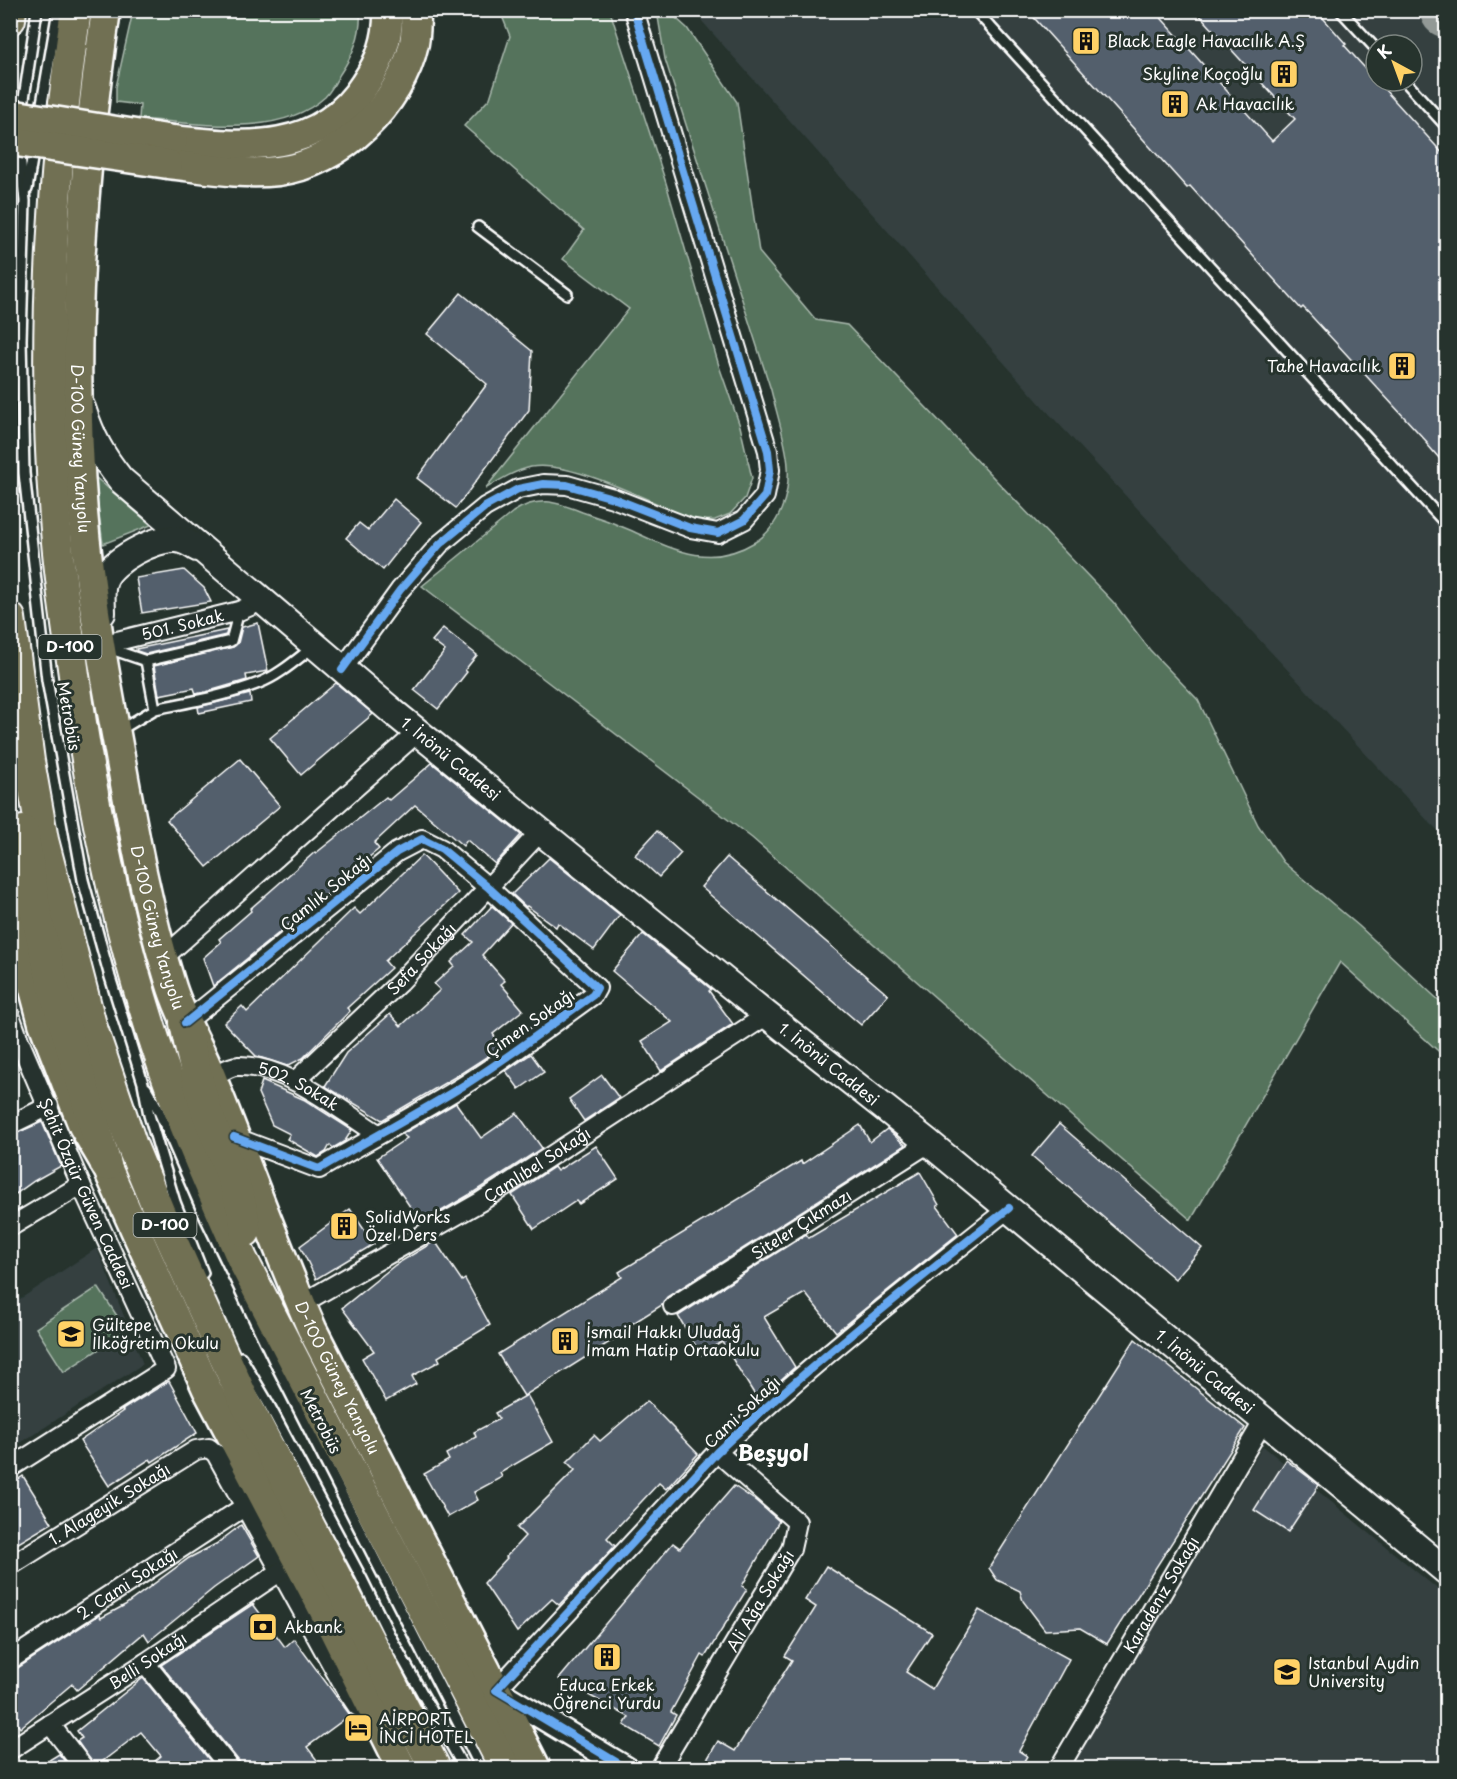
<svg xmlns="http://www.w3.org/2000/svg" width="1457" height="1779" font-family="'Playpen Sans',sans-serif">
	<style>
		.built { fill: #344040; fill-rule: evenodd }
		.green { fill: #54735c; stroke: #aab9ae; stroke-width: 1.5 }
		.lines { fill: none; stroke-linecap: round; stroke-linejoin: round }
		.taxiway { stroke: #929996; stroke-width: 51 }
		.building { fill: #535f6c; stroke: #fff; stroke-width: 1.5 }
		.service-casing { stroke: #fff; stroke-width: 14 }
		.minor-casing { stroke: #fff; stroke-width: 22 }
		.tertiary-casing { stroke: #fff; stroke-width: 27 }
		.secondary-casing { stroke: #fff; stroke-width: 30 }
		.primary-casing { stroke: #fff; stroke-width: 33 }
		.trunk-casing { stroke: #fff; stroke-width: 34 }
		.service { stroke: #26332d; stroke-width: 9 }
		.minor { stroke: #26332d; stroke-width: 18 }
		.tertiary { stroke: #26332d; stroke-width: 22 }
		.secondary { stroke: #26332d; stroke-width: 26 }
		.primary { stroke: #716f52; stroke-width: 28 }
		.trunk { stroke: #716f52; stroke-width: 30 }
		.primary-bridge-casing { stroke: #fff; stroke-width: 33; stroke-linecap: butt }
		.primary-bridge { stroke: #716f52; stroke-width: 28 }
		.cycleway-casing { stroke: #26332d; stroke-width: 11 }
		.cycleway { stroke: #66a8f1; stroke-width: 8 }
		.labels { text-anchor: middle; stroke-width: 6; stroke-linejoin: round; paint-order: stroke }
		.shield { fill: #26332d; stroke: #bec2c0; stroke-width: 1.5 }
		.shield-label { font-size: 15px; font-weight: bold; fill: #fff }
		.poi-label { font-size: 16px; fill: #fff; stroke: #26332d; text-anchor: start }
		.street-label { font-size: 16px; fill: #fff; stroke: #26332d }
		.district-label { font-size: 22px; font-weight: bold; fill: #fff; stroke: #26332d }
	</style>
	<rect width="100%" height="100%" fill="#26332d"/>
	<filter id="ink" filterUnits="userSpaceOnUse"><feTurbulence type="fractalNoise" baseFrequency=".0167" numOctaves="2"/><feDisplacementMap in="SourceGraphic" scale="12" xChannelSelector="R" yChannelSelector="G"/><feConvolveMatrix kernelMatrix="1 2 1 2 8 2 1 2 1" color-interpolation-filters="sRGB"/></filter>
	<g filter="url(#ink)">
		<g class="built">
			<path d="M693 11H1446V838L1428 821 1044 408ZM1376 45H1412V81H1376Z"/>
			<polygon points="97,1248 143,1364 11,1449 11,1305"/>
			<polygon points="1263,1446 1446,1596 1446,1749 1434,1768 1071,1768"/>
		</g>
		<g class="green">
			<path d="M133 11H360C362 34 353 55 340 74 336 81 331 91 325 97 279 139 196 123 139 119L140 105 116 102V87Z"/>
			<path d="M500 11H610L666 183 719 366 740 426 752 478 745 498 730 514 715 520 696 521C656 504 572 460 531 467 514 471 500 480 485 489L629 309 563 259 584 230 464 126 490 98 510 36Z"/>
			<path d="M657 11H668L687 28 737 102 759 252 816 320 847 325 1114 603 1150 650 1198 700 1258 825 1283 862 1359 926 1446 1007V1058L1340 962 1191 1220 752 838 422 586 513 512C539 495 556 502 582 512 598 517 614 523 630 530 672 549 709 570 755 542 780 527 790 493 788 466 787 445 776 411 771 390L665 59Z"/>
			<polygon points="94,476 151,525 103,544"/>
			<polygon points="98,1287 127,1331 64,1372 36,1328"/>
		</g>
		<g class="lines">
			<polyline class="taxiway" points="1445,10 1446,12"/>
		</g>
		<g class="building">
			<polygon points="1027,10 1154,10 1272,141 1295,119 1195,10 1316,10 1346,44 1344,45 1446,157 1446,466 1426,443 1427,442 1303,307 1301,309 1190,186 1187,188"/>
			<polygon points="461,293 532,351 529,410 456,508 417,478 487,384 427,334"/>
			<polygon points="394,499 421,522 383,570 346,538 359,523 368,530"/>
			<polygon points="184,570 204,588 211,602 142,613 136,578"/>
			<polygon points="258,623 268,671 246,675 247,680 206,692 196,694 194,688 159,695 154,666 233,647 238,643 242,627"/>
			<polygon points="443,628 477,655 465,670 467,672 438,709 414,690 445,651 432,641"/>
			<polygon points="227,630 226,635 146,654 137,651 136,649"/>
			<polygon points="336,683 373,714 301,775 270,738"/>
			<polygon points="250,694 251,702 199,713 198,707"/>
			<polygon points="240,759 280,806 207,867 167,820"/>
			<polygon points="432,763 521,835 495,864 467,840 463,846 415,805 374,843 379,849 340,881 342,882 213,986 203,958 221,942 219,939 251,911 250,909 315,852 316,853 386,797 389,800"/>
			<polygon points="657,831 681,853 659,877 635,855"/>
			<polygon points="422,855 458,893 385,961 391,968 347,1008 350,1011 303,1058 287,1066 256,1056 224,1023 242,1006 247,1012 354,908 360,914"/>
			<polygon points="727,857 888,995 861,1025 701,887"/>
			<polygon points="549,858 620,915 594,950 558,923 556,927 527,906 526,907 512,894"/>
			<polygon points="492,906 511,923 482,955 505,981 501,984 523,1010 493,1034 502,1047 460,1074 382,1120 325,1086 346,1053 390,1014 401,1026 440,990 434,984 454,966 451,962 473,942 465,935"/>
			<polygon points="643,934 711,989 709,991 733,1024 661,1071 642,1041 672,1022 612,971"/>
			<polygon points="531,1054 544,1072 519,1089 506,1071"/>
			<polygon points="602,1075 619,1098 584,1121 569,1099"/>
			<polygon points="262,1081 305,1100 352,1130 345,1141 333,1148 330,1145 326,1152 318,1157 287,1139 290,1134 272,1125 258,1093"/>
			<polygon points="456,1103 481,1138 517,1113 542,1148 474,1192 421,1223 377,1158 407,1138 402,1134"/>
			<polygon points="42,1122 61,1166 34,1181 10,1198 10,1136"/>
			<polygon points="1059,1124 1202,1248 1175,1279 1032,1156"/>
			<polygon points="860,1125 870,1142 887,1129 905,1145 667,1297 662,1305 630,1325 632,1328 524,1396 498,1354 622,1277 619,1272 801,1161 802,1164"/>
			<polygon points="596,1146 618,1179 579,1204 576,1201 534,1229 512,1195 554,1167 557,1171"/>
			<polygon points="920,1172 939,1205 937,1206 958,1234 836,1332 805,1293 764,1317 795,1367 758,1400 722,1342 701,1355 678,1316 806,1234 809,1238"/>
			<polygon points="350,1209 374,1244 316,1279 300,1246"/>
			<polygon points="435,1241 462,1281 465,1279 490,1325 438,1357 440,1361 412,1376 416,1384 386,1401 362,1358 374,1351 342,1308 395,1265"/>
			<polygon points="1135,1339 1245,1428 1107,1644 1080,1628 1045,1630 1023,1601 1020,1591 997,1580 989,1568"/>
			<polygon points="169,1381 197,1433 152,1462 150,1459 109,1486 80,1441 123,1411 122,1410"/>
			<polygon points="527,1395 553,1442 500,1473 502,1477 474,1492 478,1500 448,1517 424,1474 449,1460 446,1454 476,1437 474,1432 499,1419 495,1413"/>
			<polygon points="647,1401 698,1454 666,1489 659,1483 607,1538 615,1546 559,1605 552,1599 517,1632 484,1583 507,1558 506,1557 525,1536 517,1528 575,1470 567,1462 594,1435 600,1441"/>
			<polygon points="1286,1460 1319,1485 1288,1532 1254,1510"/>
			<polygon points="23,1476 52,1523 10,1548 10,1485"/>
			<polygon points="734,1486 756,1501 779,1521 742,1586 747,1589 705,1657 702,1655 671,1712 676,1715 659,1746 624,1725 629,1717 559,1679 673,1543 680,1548"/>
			<polygon points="241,1525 259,1556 214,1588 149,1641 144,1633 77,1690 72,1684 20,1728 10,1714 10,1671 16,1669 99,1615 101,1618 125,1605 189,1558 216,1544"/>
			<polygon points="826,1566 932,1633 906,1672 932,1689 979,1610 1069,1659 1019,1751 1027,1756 1020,1768 702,1768 718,1741 735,1751 792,1660 785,1656 816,1607 805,1600"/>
			<polygon points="253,1604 285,1647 294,1639 350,1715 307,1747 323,1768 241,1768 239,1761 161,1665"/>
			<polygon points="143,1678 216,1768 147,1768 161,1756 141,1732 95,1767 77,1741 82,1738 77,1731"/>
			<polygon points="59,1754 70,1768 36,1768"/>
		</g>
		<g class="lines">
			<g class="service-casing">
				<g id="service">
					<polyline points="975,10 1446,524"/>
					<polyline points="1340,10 1376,49"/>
					<polyline points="1405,81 1446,126"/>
					<polyline points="22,112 37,10"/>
					<polyline points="40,115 58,10"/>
					<polyline points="19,146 25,201 21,340 24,473 47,680 83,880 110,977 143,1083 149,1115 175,1202 203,1273"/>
					<polyline points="27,189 34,147"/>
					<polyline points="478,227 567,294"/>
					<polyline points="105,647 146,661 155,709 120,730"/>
					<polyline points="146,661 231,641 239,611"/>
					<path d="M155 709C189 702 226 696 259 683 278 676 296 660 313 647"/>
					<polyline points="146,1088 158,1109 204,1215 278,1369 481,1768"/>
					<polyline points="241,1357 267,1401 361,1577 390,1636 464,1768"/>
				</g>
			</g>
			<g class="minor-casing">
				<g id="minor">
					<path id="s1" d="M101 645 239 611 262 601"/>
					<polyline points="342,670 400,590 440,544 485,507 518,489 543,484 567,485 613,498 690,528 718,533 744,520 765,496 770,470 768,451 634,10"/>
					<polyline points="163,958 418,732"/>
					<path id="s2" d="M10 1015 19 1040 81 1185 166 1369 10 1468"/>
					<path d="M185 1023 397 852 422 839 442 849 489 888 597 988 593 995C551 1025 509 1057 466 1084 418 1114 368 1140 319 1169L234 1137"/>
					<path id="s3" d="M211 1077C219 1074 229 1066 237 1066 286 1064 338 1109 378 1134"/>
					<path id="s4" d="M295 1081 400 982 540 832"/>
					<polyline points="10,1125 49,1106"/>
					<polyline points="10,1227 81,1185"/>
					<path id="s5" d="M301 1304 480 1202 767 1015"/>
					<path id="s6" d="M673 1306 929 1143"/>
					<path id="s7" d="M10 1566 196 1450 209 1448 216 1454 343 1685 357 1706 366 1712"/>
					<path id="s8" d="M10 1660 244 1507"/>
					<polyline points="145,1663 230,1768"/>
					<path d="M496 1690 717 1452C810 1365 909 1287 1009 1208"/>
					<polyline points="50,1724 84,1768"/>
					<path id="s9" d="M10 1750 145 1663 281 1571"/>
					<path id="s10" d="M660 1768 791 1549 797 1522 717 1452"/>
					<path id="s11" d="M1059 1768 1264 1420"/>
				</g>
			</g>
			<g class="tertiary-casing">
				<polyline id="tertiary" points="496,1690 626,1768"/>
			</g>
			<g class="secondary-casing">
				<g id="secondary">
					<path id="s12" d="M82 408C92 438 101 455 121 480L393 712 767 1015 929 1143 1446 1571"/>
					<path d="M102 613C102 603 100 590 104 580 111 560 155 538 175 539 183 539 191 544 197 548"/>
				</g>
			</g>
			<g class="primary-casing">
				<g id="primary">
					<path id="s13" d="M106 10C82 177 69 345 83 513 90 595 105 675 120 756 134 834 148 913 172 988 182 1019 199 1046 211 1076 245 1160 275 1245 312 1329L536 1768"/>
					<path d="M173 140C245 148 321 154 365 84 381 60 389 39 388 10"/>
					<path d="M168 164C204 168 241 175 278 171 340 164 401 104 414 43 416 32 416 21 416 10"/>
					<polyline points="10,882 28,967 43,1023 83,1126 106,1165 207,1389 323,1609 402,1768"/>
				</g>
			</g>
			<g class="trunk-casing">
				<g id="trunk">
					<path d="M76 10C50 187 41 364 57 542 61 586 68 631 74 675 92 807 119 937 162 1063 185 1130 214 1194 242 1259L505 1768"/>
					<polyline points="10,19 11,10"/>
					<polyline points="10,618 29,761 43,840 91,1025 132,1146 161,1216 243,1398 435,1768"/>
					<polyline points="23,831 37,918 53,985 106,1165"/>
					<path d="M185 1023C191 1052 197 1080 206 1109 215 1136 248 1208 245 1232"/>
				</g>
			</g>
			<use href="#service" class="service"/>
			<use href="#minor" class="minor"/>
			<use href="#tertiary" class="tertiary"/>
			<use href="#secondary" class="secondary"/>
			<use href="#primary" class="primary"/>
			<use href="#trunk" class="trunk"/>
			<g class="primary-bridge-casing">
				<g id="primary-bridge">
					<polyline points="10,114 173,140"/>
					<polyline points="10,141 168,164"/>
				</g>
			</g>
			<use href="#primary-bridge" class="primary-bridge"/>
			<g class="cycleway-casing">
				<g id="cycleway">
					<polyline points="342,670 400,590 440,544 485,507 518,489 543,484 567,485 613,498 690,528 718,533 744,520 765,496 770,470 768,451 634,10"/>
					<path d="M185 1023 397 852 422 839 442 849 489 888 597 988 593 995C551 1025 509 1057 466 1084 418 1114 368 1140 319 1169L234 1137"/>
					<path d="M626 1768 496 1690 717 1452C810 1365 909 1287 1009 1208"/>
				</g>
			</g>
			<use href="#cycleway" class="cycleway"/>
		</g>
	</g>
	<defs>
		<g id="building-square" transform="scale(1.5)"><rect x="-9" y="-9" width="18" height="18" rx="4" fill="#ffd166" stroke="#26332d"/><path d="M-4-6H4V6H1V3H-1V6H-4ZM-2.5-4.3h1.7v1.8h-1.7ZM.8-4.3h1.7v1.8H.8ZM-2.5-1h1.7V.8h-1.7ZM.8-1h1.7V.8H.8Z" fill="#111"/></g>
		<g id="school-square" transform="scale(1.5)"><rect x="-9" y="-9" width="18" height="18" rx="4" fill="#ffd166" stroke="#26332d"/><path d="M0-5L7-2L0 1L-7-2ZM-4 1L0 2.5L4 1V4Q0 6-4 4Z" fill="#111"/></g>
		<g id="bank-square" transform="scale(1.5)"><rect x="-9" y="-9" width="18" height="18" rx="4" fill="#ffd166" stroke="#26332d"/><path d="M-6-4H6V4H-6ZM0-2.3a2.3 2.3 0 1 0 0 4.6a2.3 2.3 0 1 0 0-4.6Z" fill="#111"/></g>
		<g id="university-square" transform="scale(1.5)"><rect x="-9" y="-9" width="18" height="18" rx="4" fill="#ffd166" stroke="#26332d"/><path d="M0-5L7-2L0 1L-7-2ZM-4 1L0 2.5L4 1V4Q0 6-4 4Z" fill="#111"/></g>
		<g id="hotel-square" transform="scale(1.5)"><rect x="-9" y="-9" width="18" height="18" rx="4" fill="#ffd166" stroke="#26332d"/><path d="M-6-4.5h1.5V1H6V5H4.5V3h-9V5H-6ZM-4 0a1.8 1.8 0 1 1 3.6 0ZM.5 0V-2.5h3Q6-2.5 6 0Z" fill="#111"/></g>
	</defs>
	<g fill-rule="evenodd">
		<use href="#building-square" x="1086" y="41"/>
		<use href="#building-square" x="1284" y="74"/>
		<use href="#building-square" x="1175" y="104"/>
		<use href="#building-square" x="1402" y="366"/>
		<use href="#building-square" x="344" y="1226"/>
		<use href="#school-square" x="71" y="1334"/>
		<use href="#building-square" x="565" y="1341"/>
		<use href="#bank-square" x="263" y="1627"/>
		<use href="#building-square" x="607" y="1657"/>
		<use href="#university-square" x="1287" y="1672"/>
		<use href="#hotel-square" x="358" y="1728"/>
	</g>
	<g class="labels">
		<g class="shield">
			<rect x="38.5" y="635" width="63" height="24" rx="4.5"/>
			<rect x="133.5" y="1213" width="63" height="24" rx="4.5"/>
		</g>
		<g class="shield-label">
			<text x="70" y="652">D-100</text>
			<text x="165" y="1230">D-100</text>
		</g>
		<g class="poi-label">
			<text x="1107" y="47">Black Eagle Havacılık A.Ş</text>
			<text x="1263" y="80" text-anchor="end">Skyline Koçoğlu</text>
			<text x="1196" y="110">Ak Havacılık</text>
			<text x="1381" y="372" text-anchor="end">Tahe Havacılık</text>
			<text x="365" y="1223">SolidWorks<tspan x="365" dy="18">Özel Ders</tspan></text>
			<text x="92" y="1331">Gültepe<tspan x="92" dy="18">İlköğretim Okulu</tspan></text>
			<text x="586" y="1338">İsmail Hakkı Uludağ<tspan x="586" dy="18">İmam Hatip Ortaokulu</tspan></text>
			<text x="284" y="1633">Akbank</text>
			<text x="1308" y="1669">Istanbul Aydin<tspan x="1308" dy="18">University</tspan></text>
			<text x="607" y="1691" text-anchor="middle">Educa Erkek<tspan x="607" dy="18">Öğrenci Yurdu</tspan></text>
			<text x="379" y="1725">AİRPORT<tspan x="379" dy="18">İNCİ HOTEL</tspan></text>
		</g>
		<g class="street-label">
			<text dy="6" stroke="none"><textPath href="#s13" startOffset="440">D-100 Güney Yanyolu</textPath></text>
			<text dy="6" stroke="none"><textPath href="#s1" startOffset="84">501. Sokak</textPath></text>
			<text transform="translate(69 716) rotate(80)" y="6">Metrobüs</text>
			<text dy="6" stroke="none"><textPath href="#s12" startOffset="514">1. İnönü Caddesi</textPath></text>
			<text transform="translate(326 892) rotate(-39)" y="6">Çamlık Sokağı</text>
			<text dy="6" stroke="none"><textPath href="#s13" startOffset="926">D-100 Güney Yanyolu</textPath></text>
			<text dy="6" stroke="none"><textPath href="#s4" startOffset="176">Sefa Sokağı</textPath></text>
			<text transform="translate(530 1023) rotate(-35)" y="6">Çimen Sokağı</text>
			<text dy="6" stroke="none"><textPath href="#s12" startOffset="1000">1. İnönü Caddesi</textPath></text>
			<text dy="6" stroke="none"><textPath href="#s3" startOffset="94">502. Sokak</textPath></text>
			<text dy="6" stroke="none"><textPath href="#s5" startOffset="274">Çamlıbel Sokağı</textPath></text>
			<text dy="6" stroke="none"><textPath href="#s2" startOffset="194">Şehit Özgür Güven Caddesi</textPath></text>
			<text dy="6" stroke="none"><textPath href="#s6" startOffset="152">Siteler Çıkmazı</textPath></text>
			<text dy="6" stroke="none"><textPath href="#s12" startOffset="1486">1. İnönü Caddesi</textPath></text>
			<text dy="6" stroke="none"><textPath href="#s13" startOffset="1412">D-100 Güney Yanyolu</textPath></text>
			<text transform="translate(742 1412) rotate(-43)" y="6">Cami Sokağı</text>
			<text transform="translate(321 1421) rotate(63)" y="6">Metrobüs</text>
			<text dy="6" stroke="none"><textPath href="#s7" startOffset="117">1. Alageyik Sokağı</textPath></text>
			<text dy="6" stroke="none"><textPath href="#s8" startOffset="140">2. Cami Sokağı</textPath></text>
			<text dy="6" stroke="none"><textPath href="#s11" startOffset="201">Karadeniz Sokağı</textPath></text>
			<text dy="6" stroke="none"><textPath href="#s10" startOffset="195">Ali Ağa Sokağı</textPath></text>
			<text dy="6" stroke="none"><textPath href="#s9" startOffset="164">Belli Sokağı</textPath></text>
		</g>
		<g class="district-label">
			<text x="773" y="1461">Beşyol</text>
		</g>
	</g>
	<rect width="1457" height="1779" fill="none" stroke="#26332d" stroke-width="36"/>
	<rect x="18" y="18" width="1421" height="1743" fill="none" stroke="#fff" stroke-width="2" filter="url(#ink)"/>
	<g transform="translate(1394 63) rotate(319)"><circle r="28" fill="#26332d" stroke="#7d8581" stroke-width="1.5"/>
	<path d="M0-4.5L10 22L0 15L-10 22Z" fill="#ffd166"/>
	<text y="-9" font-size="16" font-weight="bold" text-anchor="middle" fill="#ffffff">K</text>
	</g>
</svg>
